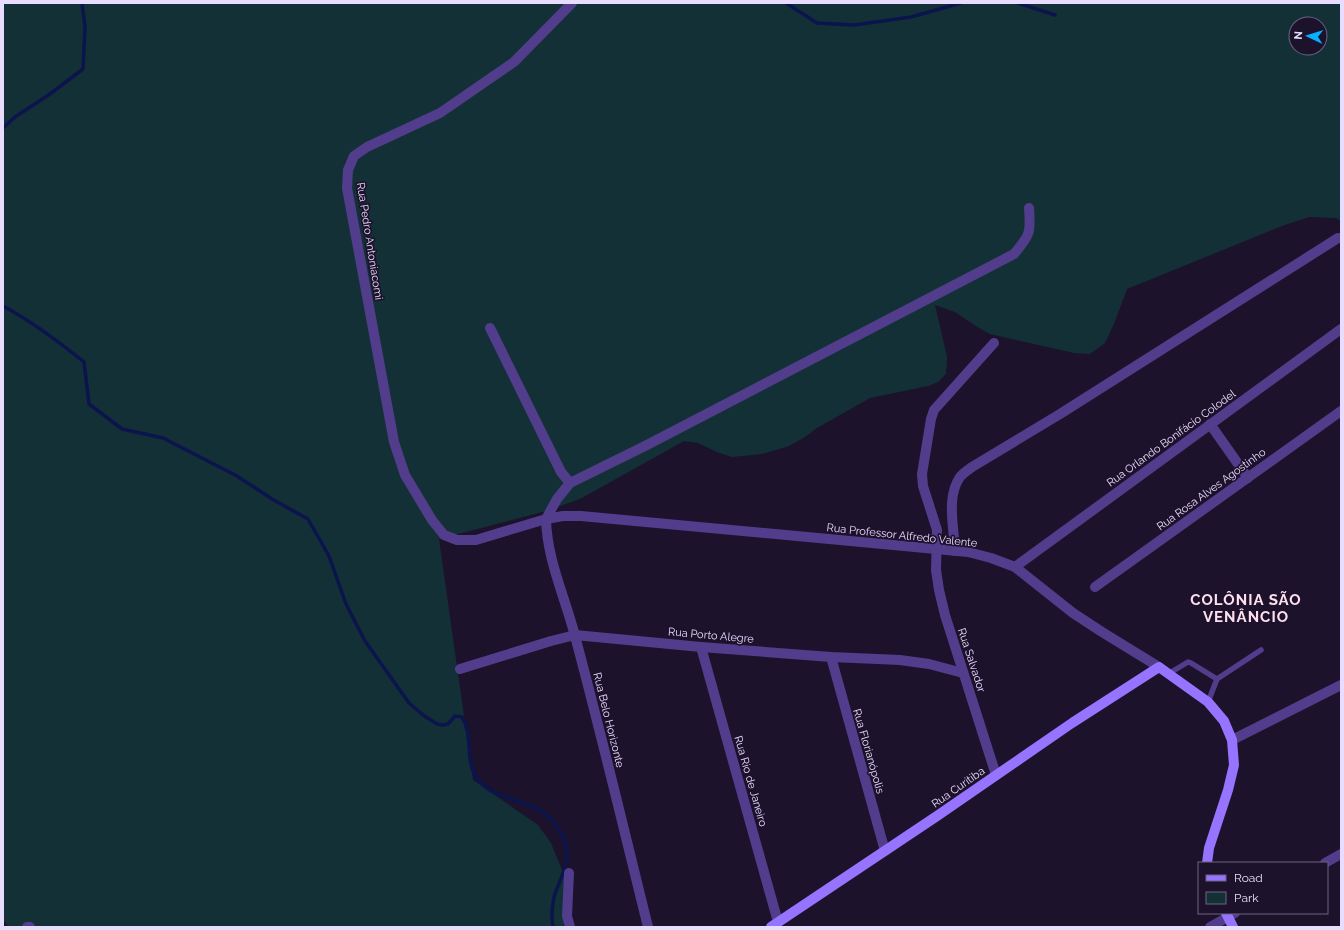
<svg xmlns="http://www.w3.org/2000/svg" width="1344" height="930" font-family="Raleway,sans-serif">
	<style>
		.green { fill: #143037; fill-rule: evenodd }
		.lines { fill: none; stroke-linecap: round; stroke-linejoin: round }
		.stream { stroke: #0b144c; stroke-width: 3.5 }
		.lane { stroke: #513d8b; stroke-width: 5.5 }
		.street { stroke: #513d8b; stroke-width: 10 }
		.secondary { stroke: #9674ff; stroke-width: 10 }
		.labels { text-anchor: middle; stroke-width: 3.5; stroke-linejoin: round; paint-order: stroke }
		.street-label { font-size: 11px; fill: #e8ddff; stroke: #1c122c }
		.district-label { font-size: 15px; font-weight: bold; letter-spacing: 1px; fill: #ffdfec; stroke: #1c122c }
	</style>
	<rect width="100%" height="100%" fill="#1c122c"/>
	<path class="green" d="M3 3H1341V221L1336 218 1309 217 1282 226 1127 289 1114 324 1105 343 1090 354 1074 353 990 334 979 328 955 312 935 305 947 357 946 374 938 382 928 386 870 398 817 428 805 437 789 446 762 454 732 457 717 452 698 443 684 441 580 499 546 511 439 539 473 780 538 825 551 843 564 875 568 911 563 927H9L3 920ZM1296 24H1320V48H1296Z"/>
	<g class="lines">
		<g class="stream">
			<polyline points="786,3 817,23 854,25 911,17 961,3"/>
			<polyline points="1018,3 1055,15"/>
			<polyline points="3,128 15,117 50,94 83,69 85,27 82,3"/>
			<path d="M3 306C33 322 58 341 84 362L89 404 122 429 163 438 237 476 272 499 308 519 329 556 346 604 365 641 409 703 423 715 437 724 443 725 448 724 455 716 462 717C474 736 464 760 477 778 492 799 521 798 541 811 548 815 553 821 558 828 561 833 564 838 566 844 571 863 559 880 554 897 552 907 551 917 553 927"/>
		</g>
		<g class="lane">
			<polyline points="1168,674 1188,662 1191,663 1217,679"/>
			<polyline points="1208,702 1217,679 1261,650"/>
		</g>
		<g class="street">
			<polyline points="572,3 514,62 440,113 367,147 354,156 348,170 347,188 394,442 405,475 432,520 444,535 457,540 476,540 546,519 563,516 581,516 968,552 991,558 1015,567 1073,613 1102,632 1159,667"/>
			<polyline points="490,328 561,472 570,483 557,499 546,519"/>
			<polyline points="994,343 934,410 931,419 922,474 923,486 937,530 936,570 939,590 945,615 996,775"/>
			<polyline points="1210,424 1248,478"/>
			<path d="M570 483 645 446 1014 254C1030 235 1031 233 1029 208"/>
			<path d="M546 519C547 560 565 597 575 636 601 733 624 830 648 927"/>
			<path d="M955 551C954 527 946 497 960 477 963 473 968 470 972 467L1060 414 1338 238"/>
			<polyline points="1015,567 1341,329"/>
			<polyline points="1095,587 1341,411"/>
			<polyline points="701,647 778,922"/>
			<polyline points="831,657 885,851"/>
			<polyline points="460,669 551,641 575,635 701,647 831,657 900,660 929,664 963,673"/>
			<polyline points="1232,740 1341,685"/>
			<polyline points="1325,863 1341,854"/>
			<polyline points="569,873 567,916 570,927"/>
			<polyline points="27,927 30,927"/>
			<polyline points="1210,927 1235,913"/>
		</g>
		<g class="secondary">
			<polyline points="1226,913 1233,927"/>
			<polyline points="771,927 937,816 1072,723 1159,667 1208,702 1224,721 1232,740 1234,765 1228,790 1209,848 1207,863"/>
		</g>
	</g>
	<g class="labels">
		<g class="street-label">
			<text transform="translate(370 241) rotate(81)" y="4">Rua Pedro Antoniacomi</text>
			<text transform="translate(1171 438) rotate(-36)" y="4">Rua Orlando Bonifácio Colodel</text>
			<text transform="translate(1211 489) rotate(-36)" y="4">Rua Rosa Alves Agostinho</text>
			<text transform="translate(902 535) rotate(6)" y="4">Rua Professor Alfredo Valente</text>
			<text transform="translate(711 635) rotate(5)" y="4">Rua Porto Alegre</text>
			<text transform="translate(972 660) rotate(72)" y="4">Rua Salvador</text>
			<text transform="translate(609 720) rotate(76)" y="4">Rua Belo Horizonte</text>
			<text transform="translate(869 751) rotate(74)" y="4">Rua Florianópolis</text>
			<text transform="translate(751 781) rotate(74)" y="4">Rua Rio de Janeiro</text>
			<text transform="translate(958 787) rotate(-35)" y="4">Rua Curitiba</text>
		</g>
		<g class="district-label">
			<text x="1246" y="605">COLÔNIA SÃO<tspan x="1246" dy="17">VENÂNCIO</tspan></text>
		</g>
	</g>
	<rect width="1344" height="930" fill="none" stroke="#e8ddff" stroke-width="8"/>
	<rect x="1198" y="862" width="130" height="52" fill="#1c122c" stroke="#6e6380"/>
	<rect x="1206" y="875" width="20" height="6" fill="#9674ff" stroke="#6e6380"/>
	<text x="1234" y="882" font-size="12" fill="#e8ddff">Road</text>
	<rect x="1206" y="892" width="20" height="12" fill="#143037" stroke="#6e6380"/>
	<text x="1234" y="902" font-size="12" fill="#e8ddff">Park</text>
	<g transform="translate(1308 36) rotate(274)"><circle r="19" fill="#1c122c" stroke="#6e6380"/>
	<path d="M0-3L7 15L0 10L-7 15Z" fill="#09b0ff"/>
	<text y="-6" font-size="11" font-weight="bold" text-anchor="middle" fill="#e8ddff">N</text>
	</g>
</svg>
